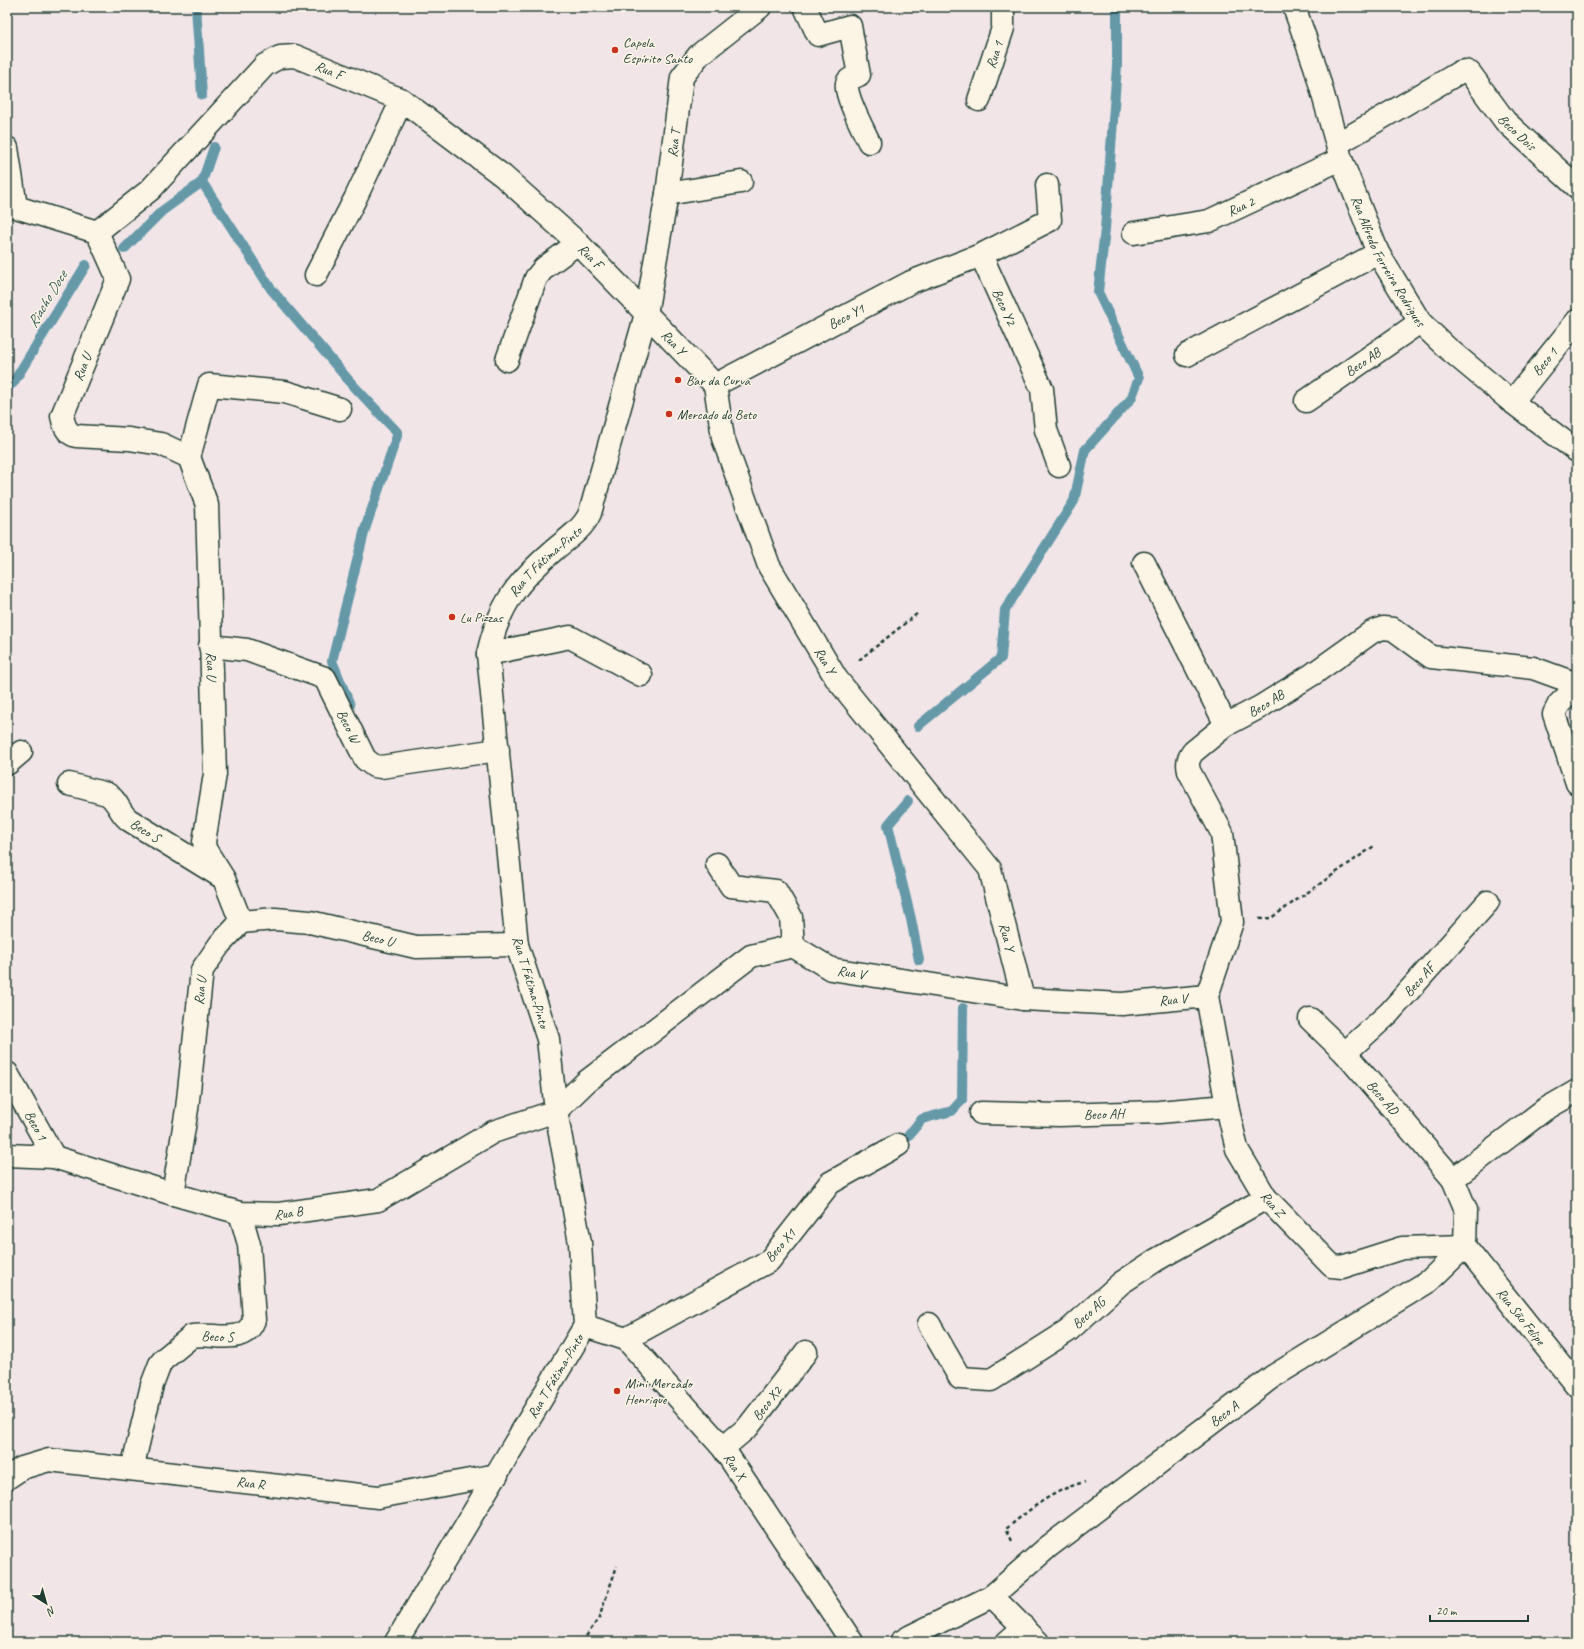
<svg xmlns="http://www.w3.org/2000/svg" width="1584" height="1649" font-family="Caveat,sans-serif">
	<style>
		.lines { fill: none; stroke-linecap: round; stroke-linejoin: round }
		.stream { stroke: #6599a8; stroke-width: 10 }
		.minor-casing { stroke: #1f3d34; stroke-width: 25 }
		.path { stroke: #1f3d34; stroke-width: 2.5; stroke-dasharray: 4 3; stroke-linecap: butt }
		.minor { stroke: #fcf5e5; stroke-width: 22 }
		.poi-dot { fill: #c8321e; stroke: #fcf5e5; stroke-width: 1.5 }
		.labels { text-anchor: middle; stroke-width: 3; stroke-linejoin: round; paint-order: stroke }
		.poi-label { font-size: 14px; fill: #1f3d34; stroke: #fcf5e5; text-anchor: start }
		.street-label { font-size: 14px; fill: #1f3d34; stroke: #fcf5e5 }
		.water-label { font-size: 15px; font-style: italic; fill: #365c5b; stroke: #fcf5e5 }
	</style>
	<rect width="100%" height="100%" fill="#f1e5e8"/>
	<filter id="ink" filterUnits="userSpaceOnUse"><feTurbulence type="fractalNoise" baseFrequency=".025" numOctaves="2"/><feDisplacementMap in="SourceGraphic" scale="8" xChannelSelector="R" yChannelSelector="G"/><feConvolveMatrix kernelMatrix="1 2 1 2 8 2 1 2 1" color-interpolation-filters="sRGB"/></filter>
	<g filter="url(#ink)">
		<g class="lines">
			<g class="stream">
				<polyline points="196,7 202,95"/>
				<polyline points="202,182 271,289 351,383 398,433 365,529 332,661 350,705"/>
				<polyline points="124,249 162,211 202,182 214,147"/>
				<polyline points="7,387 13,383 86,265"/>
				<polyline points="918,726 1001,658 1005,610 1074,501 1085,450 1131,399 1139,378 1098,292 1105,229 1117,66 1117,7"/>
				<polyline points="908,801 888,825 911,919 919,960"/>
				<polyline points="908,1136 922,1119 952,1111 962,1100 963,1008"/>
			</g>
			<g class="minor-casing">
				<g id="minor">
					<path d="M805 7 818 35 850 26 859 75C856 76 850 79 848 81 841 89 865 133 869 142"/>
					<path id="s1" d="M1294 7 1315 66 1341 159 1378 253 1420 322 1446 347 1512 402 1577 451"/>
					<path id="s2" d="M979 100 1003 28V7"/>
					<path id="s3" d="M1337 144 1460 72 1465 71 1470 73 1505 121 1577 187"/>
					<polyline points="7,148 16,207"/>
					<polyline points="667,194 741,182"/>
					<path id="s4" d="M16 207 97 232 150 190 265 65 280 57 295 56 402 100 503 176 578 243 715 385 723 438 769 566 836 678 990 869 1023 999"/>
					<path id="s5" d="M97 232 118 279 62 416C64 425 66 433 76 436L129 439 161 444 189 457 207 505 215 774 204 842 205 849 224 879 241 922"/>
					<path id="s6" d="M1134 233 1209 221 1341 159"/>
					<path id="s7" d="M981 255 1042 389 1046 430 1059 466"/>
					<polyline points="316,275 355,199 402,100"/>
					<polyline points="1187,355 1378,253"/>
					<polyline points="507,360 536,278 544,268 578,243"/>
					<path id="s8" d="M715 385 911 282 981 255 1050 220 1047 185"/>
					<path id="s9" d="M1306 401 1420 322"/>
					<path id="s10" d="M1512 402 1577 321"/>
					<polyline points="189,457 209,385 285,392 340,409"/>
					<polyline points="1144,563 1226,725"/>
					<path id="s11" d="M210 646 247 650 325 678 365 759 374 766 381 767 498 750"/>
					<polyline points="488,654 570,637 641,675"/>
					<polyline points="1577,687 1559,704 1554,714 1577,783"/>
					<polyline points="7,764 21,752"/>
					<path id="s12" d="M69 784 107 794C118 800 119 813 129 820L220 876"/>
					<polyline points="717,864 731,886 776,891 791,917 793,946"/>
					<path id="s13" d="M241 922 275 919 310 922 416 947 517 945"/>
					<path id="s14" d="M1310 1019 1345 1053 1453 1179"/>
					<path id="s15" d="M1345 1053 1389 1013 1488 902"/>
					<path id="s16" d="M7 1073 54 1157"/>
					<path id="s17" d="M981 1113 1059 1115 1159 1112 1227 1106"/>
					<path id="s18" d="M7 1155 54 1157 173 1194 240 1213 279 1214 378 1200 493 1132 556 1111 586 1082 751 956 793 946 831 969 1023 999 1122 1004 1207 996"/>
					<path id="s19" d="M173 1194 187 1109 202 970 220 944 241 922"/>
					<path id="s20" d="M1465 1246 1402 1248 1342 1267 1332 1266 1266 1198 1237 1149 1227 1106 1207 996 1232 922 1222 833 1189 771C1187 763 1188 759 1193 752L1226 725 1260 707 1313 674 1372 632 1383 628 1393 629 1431 657 1533 668 1577 684"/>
					<polyline points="1465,1246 1466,1210 1453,1179 1544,1110 1577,1091"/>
					<path id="s21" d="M1465 1246 1577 1386"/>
					<path id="s22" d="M929 1324 960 1378 991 1380 1068 1331 1121 1283 1156 1260 1266 1198"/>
					<path id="s23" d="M585 1326 626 1339 723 1448 852 1642"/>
					<polyline points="626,1339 769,1261 830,1183 898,1145"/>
					<path id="s24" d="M723 1448 748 1427 806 1352"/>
					<path id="s25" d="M132 1469 152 1385 160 1364 164 1359 192 1336C213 1332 244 1347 254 1320L249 1244 240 1213"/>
					<path id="s26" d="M7 1478 22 1468 49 1460 378 1497 497 1475"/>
					<polyline points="992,1596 1038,1642"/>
					<path id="s27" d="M396 1642 585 1326 580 1243 556 1111 548 1039 517 945 488 654C499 605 517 582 554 550 567 539 583 529 590 513L646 314 667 194 682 77 699 55 760 7"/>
					<path id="s28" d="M901 1642 911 1636 992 1596 1048 1547 1272 1377 1429 1281 1465 1246"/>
					<polyline points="1007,1642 1024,1627"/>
				</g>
			</g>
			<g class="path">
				<polyline points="859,660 918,613"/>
				<polyline points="1259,919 1271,918 1374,846"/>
				<path d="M1012 1541 1006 1529C1029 1510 1054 1489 1085 1482"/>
				<polyline points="582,1642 599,1618 617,1566"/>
			</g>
			<use href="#minor" class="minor"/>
		</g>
	</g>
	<g class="poi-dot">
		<circle cx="615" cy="50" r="4"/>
		<circle cx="678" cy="380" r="4"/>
		<circle cx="669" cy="414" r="4"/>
		<circle cx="452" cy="617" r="4"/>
		<circle cx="617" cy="1391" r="4"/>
	</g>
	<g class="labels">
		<g class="poi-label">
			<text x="623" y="47">Capela<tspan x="623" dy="16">Espírito Santo</tspan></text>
			<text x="686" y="385">Bar da Curva</text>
			<text x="677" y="419">Mercado do Beto</text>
			<text x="460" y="622">Lu Pizzas</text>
			<text x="625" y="1388">Mini Mercado<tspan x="625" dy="16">Henrique</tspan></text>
		</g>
		<g class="street-label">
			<text dy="5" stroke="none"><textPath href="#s2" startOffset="48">Rua 1</textPath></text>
			<text dy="5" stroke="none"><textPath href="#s4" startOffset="391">Rua F</textPath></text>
			<text dy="5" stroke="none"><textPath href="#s3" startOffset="229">Beco Dois</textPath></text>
			<text dy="5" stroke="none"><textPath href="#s27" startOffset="1607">Rua T</textPath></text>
			<text dy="5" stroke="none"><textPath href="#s6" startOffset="111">Rua 2</textPath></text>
			<text dy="5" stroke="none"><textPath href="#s4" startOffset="715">Rua F</textPath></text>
			<text dy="5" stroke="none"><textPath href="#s1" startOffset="272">Rua Alfredo Ferreira Rodrigues</textPath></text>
			<text dy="5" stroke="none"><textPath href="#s7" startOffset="57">Beco Y2</textPath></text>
			<text dy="5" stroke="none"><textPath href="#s8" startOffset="148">Beco Y1</textPath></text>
			<text dy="5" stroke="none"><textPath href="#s4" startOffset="835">Rua Y</textPath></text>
			<text dy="5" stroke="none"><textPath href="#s9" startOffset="69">Beco AB</textPath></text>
			<text dy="5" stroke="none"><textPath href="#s10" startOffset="52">Beco 1</textPath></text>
			<text transform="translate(82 367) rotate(-68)" y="5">Rua U</text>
			<text dy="5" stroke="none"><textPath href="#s27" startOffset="1161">Rua T Fátima-Pinto</textPath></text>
			<text dy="5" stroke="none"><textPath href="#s4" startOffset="1194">Rua Y</textPath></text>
			<text dy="5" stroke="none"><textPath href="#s5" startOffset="554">Rua U</textPath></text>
			<text dy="5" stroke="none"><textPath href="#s20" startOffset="790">Beco AB</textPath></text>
			<text dy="5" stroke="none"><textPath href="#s11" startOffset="174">Beco W</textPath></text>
			<text dy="5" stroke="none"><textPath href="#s12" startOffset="93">Beco S</textPath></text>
			<text dy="5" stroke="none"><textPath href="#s4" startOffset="1530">Rua Y</textPath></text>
			<text dy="5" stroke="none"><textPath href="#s13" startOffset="139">Beco U</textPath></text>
			<text dy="5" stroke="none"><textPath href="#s18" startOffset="938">Rua V</textPath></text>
			<text dy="5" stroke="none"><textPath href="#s15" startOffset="104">Beco AF</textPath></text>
			<text transform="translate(531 982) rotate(73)" y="5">Rua T Fátima-Pinto</text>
			<text dy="5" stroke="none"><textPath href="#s19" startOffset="205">Rua U</textPath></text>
			<text dy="5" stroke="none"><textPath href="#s18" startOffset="1262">Rua V</textPath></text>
			<text dy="5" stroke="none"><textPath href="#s14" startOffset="107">Beco AD</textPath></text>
			<text dy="5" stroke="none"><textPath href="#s17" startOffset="123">Beco AH</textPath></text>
			<text dy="5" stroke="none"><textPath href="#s16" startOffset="60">Beco 1</textPath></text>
			<text transform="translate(1273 1204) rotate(50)" y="5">Rua Z</text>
			<text dy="5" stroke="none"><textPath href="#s18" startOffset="290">Rua B</textPath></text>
			<text transform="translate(780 1245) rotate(-49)" y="5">Beco X1</text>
			<text dy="5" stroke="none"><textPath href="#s22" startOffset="212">Beco AG</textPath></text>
			<text dy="5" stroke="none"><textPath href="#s21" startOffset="90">Rua São Felipe</textPath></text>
			<text dy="5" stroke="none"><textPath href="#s25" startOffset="177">Beco S</textPath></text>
			<text dy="5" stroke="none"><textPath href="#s27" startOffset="310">Rua T Fátima-Pinto</textPath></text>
			<text dy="5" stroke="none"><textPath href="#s24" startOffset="63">Beco X2</textPath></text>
			<text dy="5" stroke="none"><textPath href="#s28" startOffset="397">Beco A</textPath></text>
			<text dy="5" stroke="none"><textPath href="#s23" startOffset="211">Rua X</textPath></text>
			<text dy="5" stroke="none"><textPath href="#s26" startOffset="249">Rua R</textPath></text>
		</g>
		<g class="water-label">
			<text transform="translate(47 299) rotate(-59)" y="5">Riacho Doce</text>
		</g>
	</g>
	<rect width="1584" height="1649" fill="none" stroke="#fcf5e5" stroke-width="24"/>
	<rect x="12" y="12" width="1560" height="1625" fill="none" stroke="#1f3d34" stroke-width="1.5" filter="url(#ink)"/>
	<g transform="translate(46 1603) rotate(143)" stroke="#fcf5e5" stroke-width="3" paint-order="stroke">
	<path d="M0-3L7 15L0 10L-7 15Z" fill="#1f3d34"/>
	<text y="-6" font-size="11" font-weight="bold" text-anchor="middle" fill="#1f3d34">N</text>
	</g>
	<path d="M1430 1615v6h98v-6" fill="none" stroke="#1f3d34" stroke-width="2"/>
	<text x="1436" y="1615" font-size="12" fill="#1f3d34" stroke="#fcf5e5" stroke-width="3" paint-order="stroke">20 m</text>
</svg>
